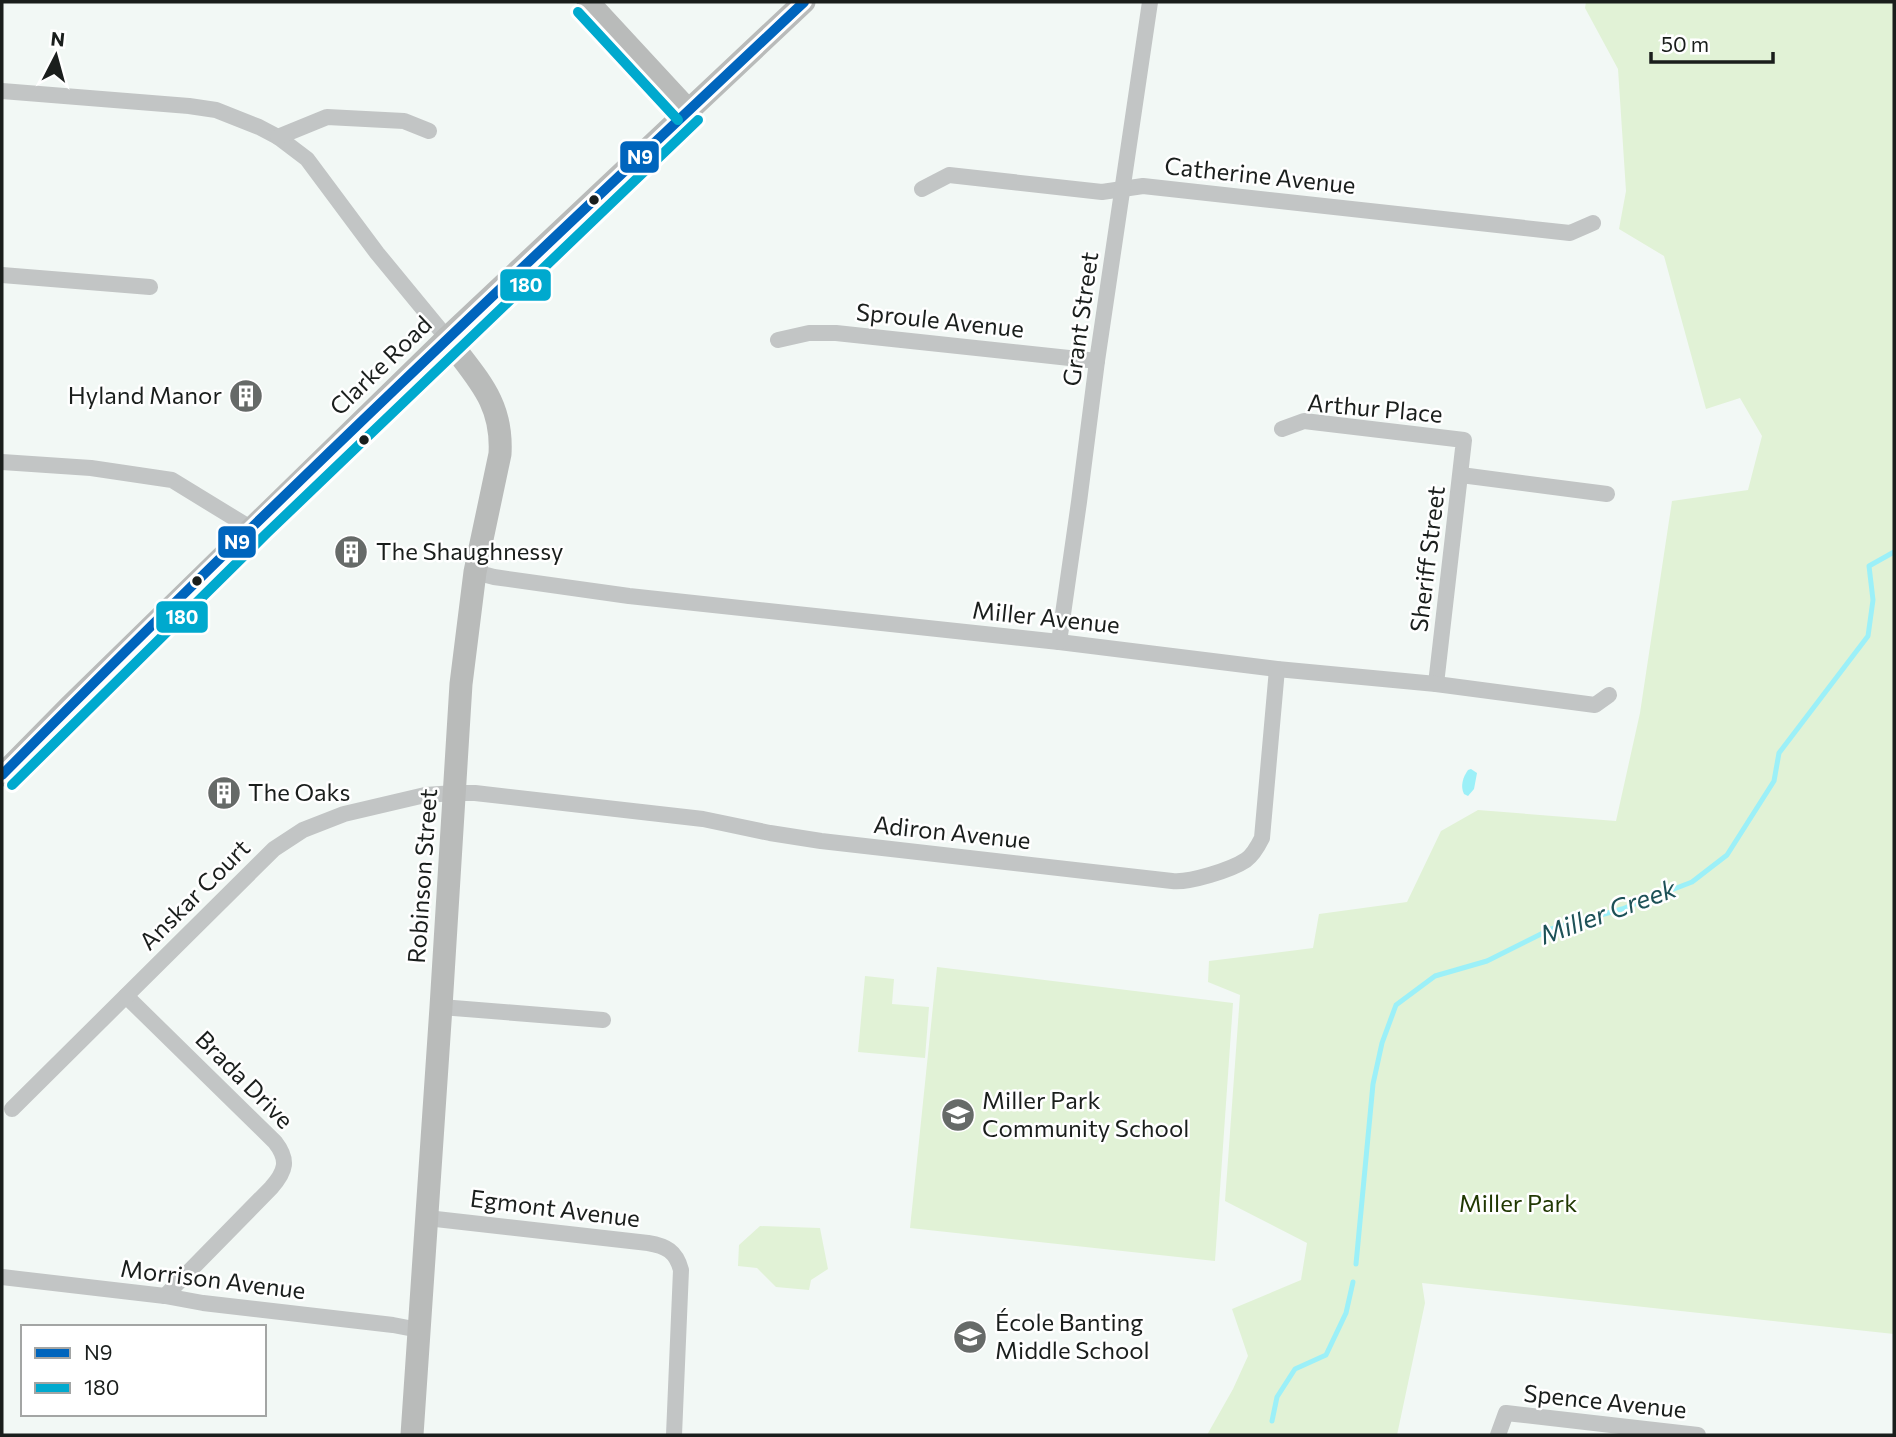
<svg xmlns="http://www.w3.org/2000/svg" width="1896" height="1437" font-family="Commissioner,sans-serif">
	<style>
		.green { fill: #e1f2d6 }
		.water { fill: #9cf0f8 }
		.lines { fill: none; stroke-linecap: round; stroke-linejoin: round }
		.stream { stroke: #9cf0f8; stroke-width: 5 }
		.street { stroke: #c2c5c5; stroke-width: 16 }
		.secondary { stroke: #b9bbba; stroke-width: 23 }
		.bus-1-casing { stroke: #fff; stroke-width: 16 }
		.bus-2-casing { stroke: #fff; stroke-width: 16 }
		.bus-1 { stroke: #0065bd; stroke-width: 10 }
		.bus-2 { stroke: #00a9ce; stroke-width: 10 }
		.bus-dot { fill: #1a1e1c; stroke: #fff; stroke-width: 2.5 }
		.labels { text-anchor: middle; stroke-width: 5; stroke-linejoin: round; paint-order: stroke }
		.street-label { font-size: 24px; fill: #1a1e1c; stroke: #fff }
		.poi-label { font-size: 24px; fill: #1a1e1c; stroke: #fff; text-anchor: start }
		.park-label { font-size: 24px; fill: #203802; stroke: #fff }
		.water-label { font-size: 26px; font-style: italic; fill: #1d5157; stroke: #fff }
		.line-badge { stroke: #fff; stroke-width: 2.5 }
		.badge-label { font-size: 19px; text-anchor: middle; font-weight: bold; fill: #fff }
	</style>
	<rect width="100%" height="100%" fill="#f2f8f5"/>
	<g class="green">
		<polygon points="1586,2 1894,2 1894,1334 1422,1283 1425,1303 1397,1435 1207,1435 1233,1389 1248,1356 1232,1309 1301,1280 1307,1243 1225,1201 1240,995 1208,982 1209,961 1313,948 1319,914 1407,902 1441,831 1478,810 1616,821 1640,713 1672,501 1748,490 1762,436 1740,398 1706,409 1664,256 1619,229 1626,191 1618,69 1585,8"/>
		<polygon points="937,967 1233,1003 1215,1261 910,1228"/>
		<polygon points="865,976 894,979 892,1004 929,1007 925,1058 858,1052"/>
		<polygon points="760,1226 820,1228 828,1269 811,1280 809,1290 776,1287 757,1268 738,1266 739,1245"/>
	</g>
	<path class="water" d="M1471 769 1477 773 1474 789 1468 796 1464 794C1460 786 1463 777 1468 770Z"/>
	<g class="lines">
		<g class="stream">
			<polyline points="1356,1264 1373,1084 1382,1043 1396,1005 1435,976 1487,961 1551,929 1622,909 1692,882 1727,855 1774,781 1779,753 1868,636 1873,600 1869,566 1894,552"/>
			<polyline points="1272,1421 1277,1397 1295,1369 1326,1355 1346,1313 1353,1282"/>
		</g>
		<g class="street">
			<polyline points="2,91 189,106 216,110 259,127 278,137 307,159 377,253 447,338"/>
			<polyline points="278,137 327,117 404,121 429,131"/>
			<polyline points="922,189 949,175 1102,192 1143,186 1570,233 1593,223"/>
			<polyline points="2,275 150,287"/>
			<polyline points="778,340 809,333 836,333 1097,361"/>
			<polyline points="1282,429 1304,421 1464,440 1436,684"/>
			<polyline points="2,462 91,468 172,480 252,529"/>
			<polyline points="1461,475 1607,494"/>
			<polyline points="475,572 494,577 629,596 1059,642 1277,669 1436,684 1595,705 1609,695"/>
			<polyline points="1059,642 1079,502 1097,361 1150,2"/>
			<path d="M126 996 275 1142C289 1160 286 1171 271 1188L165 1296"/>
			<polyline points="441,1007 603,1020"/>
			<path d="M12 1109 274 849 303 830 344 814 425 795 455 793H475L703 819 770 833 821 841 1172 881C1189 883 1231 870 1246 860 1253 855 1258 846 1262 838L1277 669"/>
			<path d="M427 1218 648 1243C666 1246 676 1251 681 1270L674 1435"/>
			<polyline points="2,1277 165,1296 203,1303 393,1325 419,1330"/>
			<polyline points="1498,1435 1506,1413 1698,1435"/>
		</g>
		<g class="secondary">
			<polyline points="588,2 688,110"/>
			<polyline points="2,775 70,706 447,338 804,2"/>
			<path d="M412 1435 441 1007 461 684 475 572 500 454C503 401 476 378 447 338"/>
		</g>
		<g class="bus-1-casing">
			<path id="bus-1" d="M2 775C263 511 534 256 804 2"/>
		</g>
		<g class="bus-2-casing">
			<g id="bus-2">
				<polyline points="578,12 678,120"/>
				<polyline points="12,785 267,533 698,120"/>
			</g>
		</g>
		<use href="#bus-1" class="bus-1"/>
		<use href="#bus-2" class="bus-2"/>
	</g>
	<defs>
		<g id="building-disc" transform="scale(1.75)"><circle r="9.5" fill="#666a68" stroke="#fff"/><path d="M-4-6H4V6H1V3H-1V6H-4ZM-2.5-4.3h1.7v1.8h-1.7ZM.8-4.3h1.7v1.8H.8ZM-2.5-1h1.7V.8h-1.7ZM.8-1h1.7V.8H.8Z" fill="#fff"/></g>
		<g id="school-disc" transform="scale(1.75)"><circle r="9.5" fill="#666a68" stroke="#fff"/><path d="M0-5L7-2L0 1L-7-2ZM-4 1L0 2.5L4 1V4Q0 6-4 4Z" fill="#fff"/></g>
	</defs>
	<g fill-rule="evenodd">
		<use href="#building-disc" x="246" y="396"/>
		<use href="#building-disc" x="351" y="552"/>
		<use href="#building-disc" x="224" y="793"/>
		<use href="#school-disc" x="958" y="1115"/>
		<use href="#school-disc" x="970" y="1337"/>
	</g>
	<g class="bus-dot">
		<circle cx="594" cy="200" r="6"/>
		<circle cx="364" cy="440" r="6"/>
		<circle cx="197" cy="581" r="6"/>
	</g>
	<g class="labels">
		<g class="street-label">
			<text transform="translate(1260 176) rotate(6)" y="8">Catherine Avenue</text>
			<text transform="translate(1081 319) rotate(-82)" y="8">Grant Street</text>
			<text transform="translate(940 321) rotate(6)" y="8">Sproule Avenue</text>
			<text transform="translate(381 366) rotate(-44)" y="8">Clarke Road</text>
			<text transform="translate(1375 409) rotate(5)" y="8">Arthur Place</text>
			<text transform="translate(1428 559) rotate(-83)" y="8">Sheriff Street</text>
			<text transform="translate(1046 618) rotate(6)" y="8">Miller Avenue</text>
			<text transform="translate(952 833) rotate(6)" y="8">Adiron Avenue</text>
			<text transform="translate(423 876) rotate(-86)" y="8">Robinson Street</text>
			<text transform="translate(195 895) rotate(-45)" y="8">Anskar Court</text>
			<text transform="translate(244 1080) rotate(45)" y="8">Brada Drive</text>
			<text transform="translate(555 1209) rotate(7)" y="8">Egmont Avenue</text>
			<text transform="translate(213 1280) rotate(7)" y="8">Morrison Avenue</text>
			<text transform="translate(1605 1402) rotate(6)" y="8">Spence Avenue</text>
		</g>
		<g class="poi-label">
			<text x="222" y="404" text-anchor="end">Hyland Manor</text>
			<text x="376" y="560">The Shaughnessy</text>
			<text x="248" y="801">The Oaks</text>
			<text x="982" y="1109">Miller Park<tspan x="982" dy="28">Community School</tspan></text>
			<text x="995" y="1331">École Banting<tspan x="995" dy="28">Middle School</tspan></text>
		</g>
		<g class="park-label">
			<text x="1518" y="1212">Miller Park</text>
		</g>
		<g class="water-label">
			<text transform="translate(1608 912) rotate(-20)" y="9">Miller Creek</text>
		</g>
	</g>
	<g class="line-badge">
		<rect x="619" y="140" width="41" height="34" rx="7" fill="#0065bd"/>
		<rect x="499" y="268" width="53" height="34" rx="7" fill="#00a9ce"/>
		<rect x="217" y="525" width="40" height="34" rx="7" fill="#0065bd"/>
		<rect x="155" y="600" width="54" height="34" rx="7" fill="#00a9ce"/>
	</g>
	<g class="badge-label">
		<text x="640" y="164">N9</text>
		<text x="526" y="292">180</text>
		<text x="237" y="549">N9</text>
		<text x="182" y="624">180</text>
	</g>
	<rect width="1896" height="1437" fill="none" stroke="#1a1e1c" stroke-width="7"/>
	<rect x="21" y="1325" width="245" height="91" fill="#ffffff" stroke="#a3a5a4" stroke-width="2"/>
	<rect x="35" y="1348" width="35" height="10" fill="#0065bd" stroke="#a3a5a4" stroke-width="2"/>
	<text x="84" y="1360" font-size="21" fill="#1a1e1c">N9</text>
	<rect x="35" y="1383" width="35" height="10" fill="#00a9ce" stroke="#a3a5a4" stroke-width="2"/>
	<text x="84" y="1395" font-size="21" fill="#1a1e1c">180</text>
	<g transform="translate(56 56) rotate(6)" stroke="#ffffff" stroke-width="5" paint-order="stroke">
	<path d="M0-5L12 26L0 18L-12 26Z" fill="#1a1e1c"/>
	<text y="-10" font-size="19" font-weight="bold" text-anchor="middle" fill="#1a1e1c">N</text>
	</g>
	<path d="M1651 52v10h122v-10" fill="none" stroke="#1a1e1c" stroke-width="3.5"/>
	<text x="1661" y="52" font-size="21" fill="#1a1e1c" stroke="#ffffff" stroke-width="5" paint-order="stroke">50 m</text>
</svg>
